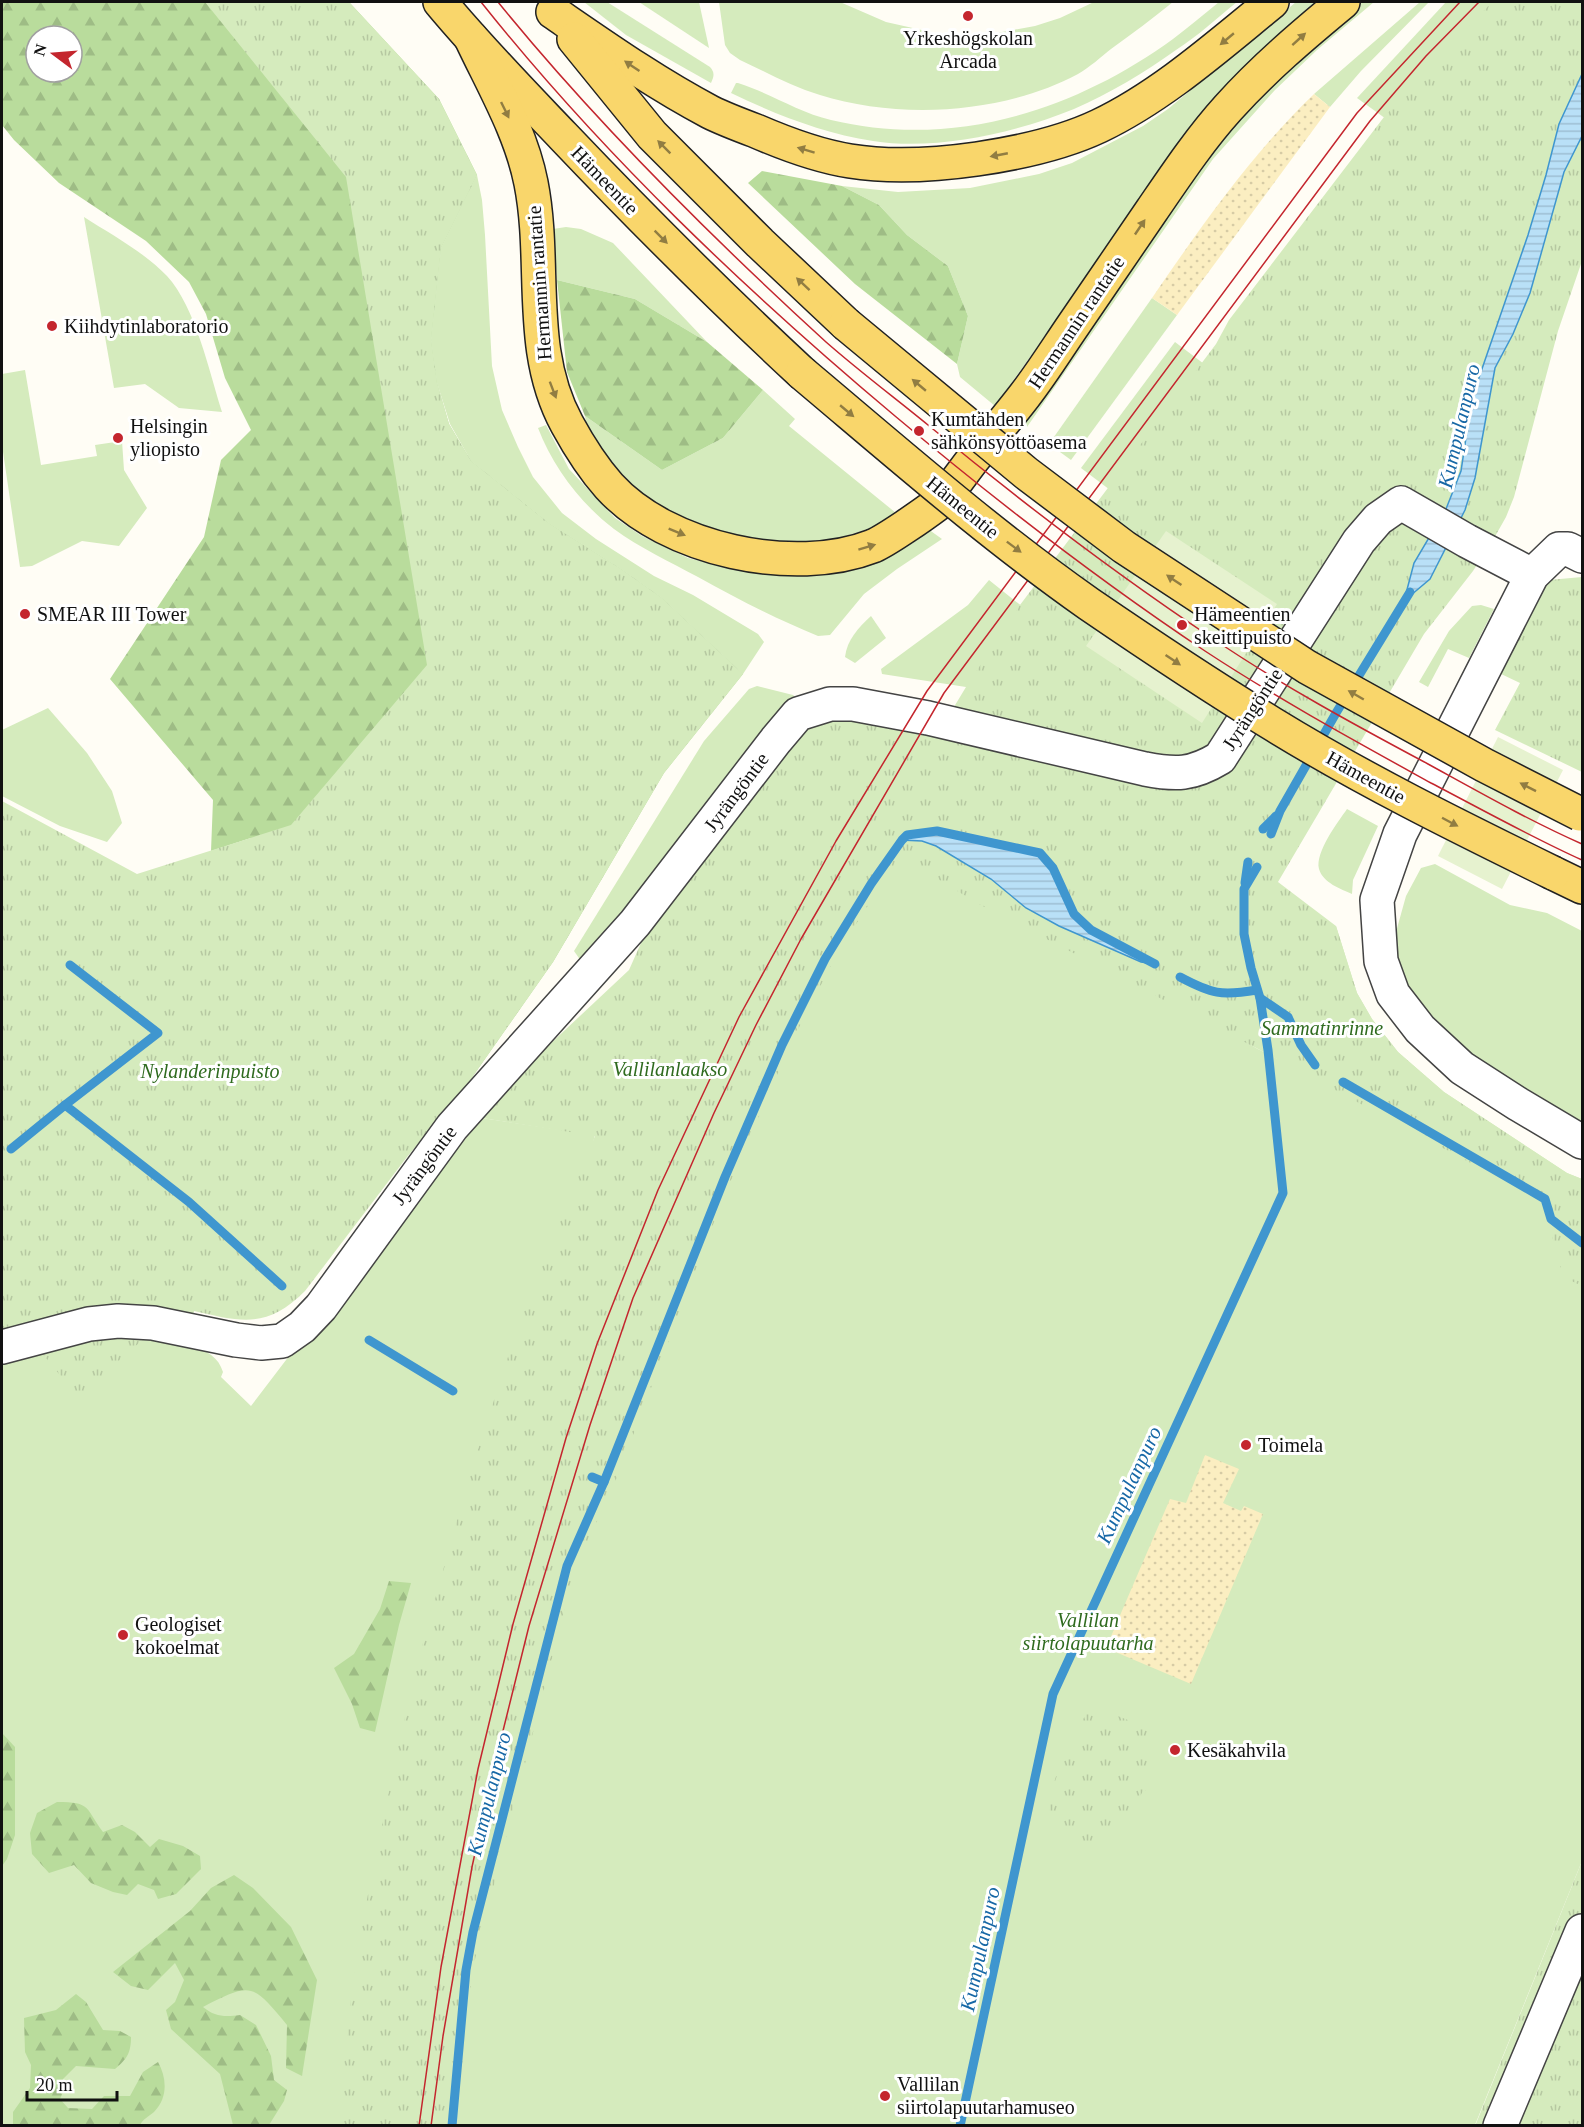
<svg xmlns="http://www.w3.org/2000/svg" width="1584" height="2127" font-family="'Times New Roman',serif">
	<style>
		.grass { fill: #d5ebbd }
		.forest { fill: url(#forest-firs); fill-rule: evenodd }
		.sand { fill: url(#sand-dots) }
		.park { fill: url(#park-tufts) }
		.pitch { fill: #e6f2cf }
		.water { fill: url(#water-rules); stroke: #3f96cf; stroke-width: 1.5 }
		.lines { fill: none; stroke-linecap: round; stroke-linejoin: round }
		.stream { stroke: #3f96cf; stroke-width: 9 }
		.minor-casing { stroke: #444; stroke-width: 36 }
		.major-casing { stroke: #222; stroke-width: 36 }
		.minor { stroke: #fff; stroke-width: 33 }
		.major { stroke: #f9d66b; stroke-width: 33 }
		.tram { stroke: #c4262e; stroke-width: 1.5 }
		.major-bridge-casing { stroke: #222; stroke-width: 36; stroke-linecap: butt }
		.major-bridge { stroke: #f9d66b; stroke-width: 33 }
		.oneway { fill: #917d42 }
		.poi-dot { fill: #c4262e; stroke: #fff; stroke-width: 2 }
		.labels { text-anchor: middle; stroke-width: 6; stroke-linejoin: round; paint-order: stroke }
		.poi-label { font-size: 20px; fill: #111; stroke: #fff; text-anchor: start }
		.street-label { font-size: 20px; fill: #111; stroke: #fff }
		.park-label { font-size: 20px; font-style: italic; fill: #2f6b1f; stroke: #fff }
		.water-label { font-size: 21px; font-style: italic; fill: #1768a6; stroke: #fff }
	</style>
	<defs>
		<pattern id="forest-firs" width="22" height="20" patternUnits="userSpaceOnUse" patternTransform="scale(1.5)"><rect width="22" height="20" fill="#b9dc9c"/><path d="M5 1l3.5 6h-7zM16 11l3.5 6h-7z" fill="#9ebc85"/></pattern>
		<pattern id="sand-dots" width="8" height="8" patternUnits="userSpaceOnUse" patternTransform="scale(1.5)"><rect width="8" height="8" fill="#fbeec1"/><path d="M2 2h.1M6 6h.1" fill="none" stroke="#d6cba5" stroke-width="1.8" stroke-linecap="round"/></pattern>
		<pattern id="park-tufts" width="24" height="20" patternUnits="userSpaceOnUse" patternTransform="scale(1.5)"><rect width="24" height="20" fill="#d5ebbd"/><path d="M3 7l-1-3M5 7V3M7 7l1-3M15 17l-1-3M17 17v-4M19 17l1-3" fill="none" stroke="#b6c8a1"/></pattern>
		<pattern id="water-rules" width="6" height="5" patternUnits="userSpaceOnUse" patternTransform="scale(1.5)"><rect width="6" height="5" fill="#b9e0f7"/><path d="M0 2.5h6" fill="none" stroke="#9ebfd3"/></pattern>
	</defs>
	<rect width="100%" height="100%" fill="#fffdf5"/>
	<g class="grass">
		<path d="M584 2H607L710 67C715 73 714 76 711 83L626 35Z"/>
		<polygon points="639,2 699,2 709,48"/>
		<path d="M719 2H840L886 22 935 33 960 35H986L1035 26 1060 18 1094 2H1173C1153 18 1132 34 1111 49 1101 57 1090 67 1078 74 1003 114 900 120 820 95 792 87 766 72 740 60L730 53 725 45Z"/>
		<path d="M1219 2H1237C1217 18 1198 36 1176 50 1145 72 1109 94 1074 109 1015 133 936 151 873 141 823 133 777 115 731 93L736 83H738C770 93 798 112 831 120 953 149 1074 111 1173 39 1189 27 1204 14 1219 2Z"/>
		<polygon points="1296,2 1319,2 1098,262 995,406 960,377 957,364 968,316 948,266 907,235 879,205 842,186 898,192 970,188 1039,174 1072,163 1143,126 1168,109"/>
		<polygon points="1360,2 1374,2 1317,50 1275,90 1213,159 1027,427 1021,422 1236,117"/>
		<polygon points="1420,2 1429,2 1361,71 1330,107 1314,94"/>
		<polygon points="1446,2 1534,2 1414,139 1357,98"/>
		<polygon points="477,175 482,200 485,235 492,366 502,410 518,447 533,477 562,513 596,539 654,576 693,595 758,634 764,642 743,674 662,598 621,569 550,524 471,461 450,424 437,383 431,340 441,248"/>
		<path d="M84 217C112 235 144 252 167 276 196 308 209 371 222 412L179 408 145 384 114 388Z"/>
		<polygon points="566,227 581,229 613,243 707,342 635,299 557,280 553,229"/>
		<polygon points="1152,298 1177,315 1071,460 1049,444"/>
		<polygon points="1175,342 1212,370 1118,496 1081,468"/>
		<polygon points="25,370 41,465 97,456 95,445 122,441 124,470 147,508 119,546 82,541 32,566 20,567 2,445 2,374"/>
		<polygon points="763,390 795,419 789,426 896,513 878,526 829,541 780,542 719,533 660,507 621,476 588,434 585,416 662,470 723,438"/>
		<path d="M546 425 569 469 615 518 642 536 688 558 737 570 783 576 823 572 928 529 942 539 897 569 864 594 830 635 818 636C777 619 737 599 698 577 670 562 640 548 614 529 580 503 553 467 538 428Z"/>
		<polygon points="989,580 1034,616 1010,697 966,687 882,674 881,669 968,605"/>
		<polygon points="1481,605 1494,609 1469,658 1448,649 1428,687 1419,682 1449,631 1472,606"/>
		<path d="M871 616 886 638 855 663 845 657C847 640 858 628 871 616Z"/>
		<polygon points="757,686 793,695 797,699 593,961 581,961 574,951 704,741 749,689"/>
		<polygon points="48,708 87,753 112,791 122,823 107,842 60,826 2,796 2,730"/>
		<polygon points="830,793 1256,1048 1278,1059 1336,926 1357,993 1372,1019 1398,1052 1444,1092 1567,1173 1582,1179 1582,1861 1475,2125 376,2126"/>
		<path d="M1347 809 1378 826 1353 880 1352 894C1341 889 1323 883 1319 869 1315 852 1338 822 1347 809Z"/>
		<polygon points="1435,864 1510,905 1547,913 1582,931 1582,1125 1466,1057 1407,997 1385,935 1396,932 1406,896 1421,868"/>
		<path d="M482 1118 595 1135 345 2125 2 2126V1363L41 1352 53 1365 127 1352 147 1336C172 1342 215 1343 223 1372L221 1377 251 1406 456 1137 463 1142Z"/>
	</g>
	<g class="forest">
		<path d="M2 2H349L439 99 477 175 441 248 431 340 437 383 449 424 471 461 550 524 621 569 662 598 743 674 664 773 553 962 466 1086 447 1108 442 1098 446 1071 399 1032 304 1136 284 1129 216 1224 193 1222 174 1242 100 1187 114 1133 97 1107 44 1084 2 1033V858L29 905 124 921 273 1031 302 1012 325 952 311 906 251 838 211 851 213 800 110 679 204 537 221 460 251 430 225 378 206 314 189 282 146 241 59 183 14 140 2 125ZM36 36H72V72H36Z"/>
		<polygon points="762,171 842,186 879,205 907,235 948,266 968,316 957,364 855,284 748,183"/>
		<polygon points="557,280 635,299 707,342 763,390 723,438 662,470 585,416 567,372"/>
		<polygon points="389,1581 411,1583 399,1625 375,1732 360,1728 352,1704 334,1668 354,1654 380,1609"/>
		<polygon points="2,1733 15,1747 15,1835 7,1859 2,1866"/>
		<path d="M57 1802C92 1802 85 1808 103 1832L122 1825 135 1832 150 1847 159 1839 183 1846 200 1856 201 1869 176 1894 158 1899 154 1890 138 1884 127 1895 113 1892 91 1883 74 1865 49 1873 32 1854 30 1833 37 1813Z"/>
		<path d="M234 1875 253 1888 291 1927 317 1980 302 2076 286 2068 287 2025C252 1983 252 1982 203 2007 215 2017 225 2017 240 2015L256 2025 271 2056 274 2080 287 2090 284 2101 269 2125H233L220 2074 171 2029 166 2010 175 2002 184 1980 175 1963 148 1990 131 1986 113 1972 190 1911 211 1888Z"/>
		<path d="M76 1994 86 2002 103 2030 120 2031 131 2037C131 2053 127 2059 115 2069L76 2066 63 2079V2092L60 2099 68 2108 92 2109 104 2096H130L143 2072 158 2062C167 2078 168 2098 154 2112 148 2117 143 2119 140 2125H13V2112L30 2088 31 2065 25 2052 24 2018 56 2010Z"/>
	</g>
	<g class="sand">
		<path d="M1314 94 1330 107 1177 315 1152 298C1202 225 1250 156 1314 94Z"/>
		<polygon points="1205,1455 1239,1469 1223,1503 1241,1511 1244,1506 1263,1514 1191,1684 1106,1648 1170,1499 1186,1503"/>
	</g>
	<g class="park">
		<path d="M205 2H349L439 99 477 175 441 248 431 340 437 383 449 424 471 461 550 524 621 569 662 598 743 674 664 773 553 962 466 1086 407 1157 305 1291C267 1329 242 1322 194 1311L189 1336H147L78 1397 41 1352 2 1363V801L137 874 291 825 427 665 346 177Z"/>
		<polygon points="1492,2 1582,2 1582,261 1558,331 1514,497 1506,517 1493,540 1473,571 1424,634 1278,882 1336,926 1357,993 1372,1019 1398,1052 1444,1092 1567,1173 1582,1179 1582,1286 1563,1277 1543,1202 1279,1060 977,903 900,856 838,952 792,1041 722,1201 618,1475 574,1572 473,1967 456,2125 338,2126 350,2006 362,1924 398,1747 419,1657 469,1477 520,1320 595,1136 482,1118 532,1061 629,970 645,934 703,862 789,742 815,721 839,715 937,735 966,687 1020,605 1216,344 1229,320 1384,117"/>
		<polygon points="1582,577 1582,772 1495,730 1520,683 1499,673 1549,580"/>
		<path d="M1090 1705 1143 1726 1151 1732 1154 1768 1147 1791H1143C1134 1806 1128 1826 1113 1838 1090 1856 1047 1832 1049 1803 1051 1777 1079 1730 1090 1705Z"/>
		<polygon points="1582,1861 1582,2125 1475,2126"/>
	</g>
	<g class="pitch">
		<polygon points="1166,531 1277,604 1202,723 1086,646"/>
		<polygon points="1498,737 1563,770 1502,889 1438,856"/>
	</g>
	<g class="water">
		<polygon points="1582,74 1582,136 1564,172 1530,293 1513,334 1495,368 1475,478 1465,510 1430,579 1404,601 1414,563 1446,509 1461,471 1472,398 1528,235 1546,175 1559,124"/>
		<polygon points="937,831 1040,853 1053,868 1074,914 1091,930 1155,964 1141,962 1059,926 1026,908 991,879 936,846 922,841 902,840 907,835"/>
	</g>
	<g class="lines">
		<g class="stream">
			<polyline points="1263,829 1276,816"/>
			<polyline points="1271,834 1280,811 1336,713 1410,592"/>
			<polyline points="1245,883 1248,862"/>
			<polyline points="70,965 158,1033 65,1105 189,1202 282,1286"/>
			<path d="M1180 977C1212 994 1221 996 1257 990"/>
			<polyline points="1260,998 1288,1017 1301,1045 1315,1065"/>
			<polyline points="1343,1082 1545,1199 1551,1219 1582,1243"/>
			<polyline points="11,1149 65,1105"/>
			<polyline points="369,1340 453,1391"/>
			<polyline points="592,1477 604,1482"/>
			<polyline points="452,2126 466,1970 473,1932 567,1566 604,1482 725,1177 782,1045 825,959 871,884 902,840 907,835 937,831 1040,853 1053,868 1074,914 1091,930 1155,964"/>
			<polyline points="960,2126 1053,1694 1283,1193 1268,1050 1260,998 1251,968 1244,934 1244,889 1257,867"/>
		</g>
		<g class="minor-casing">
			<g id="minor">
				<polyline points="1582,556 1568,549 1559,549 1532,575 1400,834 1377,900 1381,961 1393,994 1420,1029 1462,1068 1518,1104 1582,1142"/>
				<path d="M2 1347 89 1324 118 1321 153 1323 236 1340 261 1343 282 1341 302 1327 321 1307 452 1127 635 923 776 740 798 714 830 704H853L928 718 1145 769C1176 775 1192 775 1220 758L1359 541 1378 519 1401 503 1467 541 1532 575"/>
				<polyline points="1500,2126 1582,1931"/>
			</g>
		</g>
		<g class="major-casing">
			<g id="major">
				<path d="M440 2C479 49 521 92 563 136 641 218 719 296 802 373"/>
				<path d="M553 12C604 47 655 83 710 112 724 119 740 125 756 131 786 144 818 156 850 161 893 168 935 165 977 159 1018 153 1061 144 1099 126 1162 96 1219 45 1272 2"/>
				<path d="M471 38C493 85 521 132 531 183 547 264 526 349 567 424 579 446 593 468 609 486 667 550 794 577 873 546 887 540 924 514 936 505 950 492 962 473 974 458 991 437 1009 416 1025 395 1042 373 1057 349 1072 327 1099 288 1125 249 1152 210 1176 175 1200 139 1228 108 1263 69 1303 35 1343 2"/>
				<polyline points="574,39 652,135 760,243 846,324"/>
				<polyline points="1553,873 1582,887"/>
			</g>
		</g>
		<use href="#minor" class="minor"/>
		<use href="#major" class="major"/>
		<g class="tram">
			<path d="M481 2C603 155 745 290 895 416 995 500 1097 579 1205 651 1278 699 1355 741 1431 783 1481 809 1531 837 1582 860"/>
			<path d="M498 2C597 124 710 236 826 342 859 371 895 398 928 425 1020 501 1113 572 1212 638 1281 685 1355 725 1428 764 1479 792 1530 821 1582 844"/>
			<polyline points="419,2126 441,1967 478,1769 513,1624 566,1438 597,1344 658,1190 739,1017 836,841 927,691 1357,113 1460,2"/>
			<polyline points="431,2126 443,2036 472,1867 494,1767 529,1626 590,1425 633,1298 714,1113 756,1025 801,939 944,693 1370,121 1426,56 1479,2"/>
		</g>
		<g class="major-bridge-casing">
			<g id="major-bridge">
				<polyline points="846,324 1026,473 1124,547 1307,667 1484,765 1580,814"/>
				<path d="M802 373C896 452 988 533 1089 604 1149 645 1209 685 1271 723 1362 779 1457 826 1553 873"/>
			</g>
		</g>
		<use href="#major-bridge" class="major-bridge"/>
	</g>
	<defs><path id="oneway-solid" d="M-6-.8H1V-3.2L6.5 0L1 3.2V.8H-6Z" transform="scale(1.5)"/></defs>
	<g class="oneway">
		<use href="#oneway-solid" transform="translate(1227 39) rotate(140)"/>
		<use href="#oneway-solid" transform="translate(1299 39) rotate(-42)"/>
		<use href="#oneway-solid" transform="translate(632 66) rotate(-146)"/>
		<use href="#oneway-solid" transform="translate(505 110) rotate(64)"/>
		<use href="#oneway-solid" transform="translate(664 147) rotate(-135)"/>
		<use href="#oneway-solid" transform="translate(806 150) rotate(-163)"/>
		<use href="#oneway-solid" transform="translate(999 155) rotate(169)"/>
		<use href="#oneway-solid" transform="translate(1140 227) rotate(-56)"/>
		<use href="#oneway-solid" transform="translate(661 237) rotate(45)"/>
		<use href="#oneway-solid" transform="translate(803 284) rotate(-137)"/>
		<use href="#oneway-solid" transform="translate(919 385) rotate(-140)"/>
		<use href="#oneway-solid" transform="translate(553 390) rotate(69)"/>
		<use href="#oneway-solid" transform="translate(847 411) rotate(40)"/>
		<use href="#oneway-solid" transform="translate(677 532) rotate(22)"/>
		<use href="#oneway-solid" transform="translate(867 547) rotate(-17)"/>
		<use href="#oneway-solid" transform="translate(1014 547) rotate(37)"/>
		<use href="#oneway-solid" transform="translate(1174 580) rotate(-146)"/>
		<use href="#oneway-solid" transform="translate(1173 660) rotate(34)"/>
		<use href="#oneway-solid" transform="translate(1356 695) rotate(-150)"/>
		<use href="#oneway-solid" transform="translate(1528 787) rotate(-153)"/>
		<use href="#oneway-solid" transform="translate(1450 822) rotate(28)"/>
	</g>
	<g class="poi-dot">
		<circle cx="968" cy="16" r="6"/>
		<circle cx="52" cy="326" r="6"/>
		<circle cx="919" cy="431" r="6"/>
		<circle cx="118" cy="438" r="6"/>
		<circle cx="25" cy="614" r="6"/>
		<circle cx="1182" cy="625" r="6"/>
		<circle cx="1246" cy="1445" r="6"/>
		<circle cx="123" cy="1635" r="6"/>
		<circle cx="1175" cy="1750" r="6"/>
		<circle cx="885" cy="2096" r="6"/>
	</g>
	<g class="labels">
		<g class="poi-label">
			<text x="968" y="45" text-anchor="middle">Yrkeshögskolan<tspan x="968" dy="23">Arcada</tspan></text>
			<text x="64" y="333">Kiihdytinlaboratorio</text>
			<text x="931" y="426">Kumtähden<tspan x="931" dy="23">sähkönsyöttöasema</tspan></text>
			<text x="130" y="433">Helsingin<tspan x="130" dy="23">yliopisto</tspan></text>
			<text x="37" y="621">SMEAR III Tower</text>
			<text x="1194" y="621">Hämeentien<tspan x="1194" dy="23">skeittipuisto</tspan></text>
			<text x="1258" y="1452">Toimela</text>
			<text x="135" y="1631">Geologiset<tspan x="135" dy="23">kokoelmat</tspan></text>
			<text x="1187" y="1757">Kesäkahvila</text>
			<text x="897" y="2091">Vallilan<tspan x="897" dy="23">siirtolapuutarhamuseo</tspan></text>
		</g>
		<g class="street-label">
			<text transform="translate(605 180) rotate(46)" y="7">Hämeentie</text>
			<text transform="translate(539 283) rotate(-94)" y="7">Hermannin rantatie</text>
			<text transform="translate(1076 322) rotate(-56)" y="7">Hermannin rantatie</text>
			<text transform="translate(963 507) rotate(39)" y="7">Hämeentie</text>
			<text transform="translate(1252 709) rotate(-57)" y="7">Jyrängöntie</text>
			<text transform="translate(1366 777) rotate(29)" y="7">Hämeentie</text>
			<text transform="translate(736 792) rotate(-53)" y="7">Jyrängöntie</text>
			<text transform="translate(424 1165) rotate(-53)" y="7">Jyrängöntie</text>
		</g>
		<g class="park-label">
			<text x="1322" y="1035">Sammatinrinne</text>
			<text x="670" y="1076">Vallilanlaakso</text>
			<text x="210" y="1078">Nylanderinpuisto</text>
			<text x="1088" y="1627">Vallilan<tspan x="1088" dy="23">siirtolapuutarha</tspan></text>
		</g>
		<g class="water-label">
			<text transform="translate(1459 426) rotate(-77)" y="7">Kumpulanpuro</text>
			<text transform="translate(1129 1485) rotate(-65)" y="7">Kumpulanpuro</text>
			<text transform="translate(489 1794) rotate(-76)" y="7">Kumpulanpuro</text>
			<text transform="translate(980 1949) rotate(-78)" y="7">Kumpulanpuro</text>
		</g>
	</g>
	<rect width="1584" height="2127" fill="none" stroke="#111111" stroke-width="6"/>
	<g transform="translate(54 54) rotate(286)"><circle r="28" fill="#ffffff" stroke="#a0a0a0" stroke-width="1.5"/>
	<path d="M0-4.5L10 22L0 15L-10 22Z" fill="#c4262e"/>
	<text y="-9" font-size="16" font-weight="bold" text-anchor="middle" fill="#111111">N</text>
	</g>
	<path d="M27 2091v9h90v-9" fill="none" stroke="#111111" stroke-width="3"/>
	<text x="36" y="2091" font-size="18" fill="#111111" stroke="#ffffff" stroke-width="4.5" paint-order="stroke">20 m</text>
</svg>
